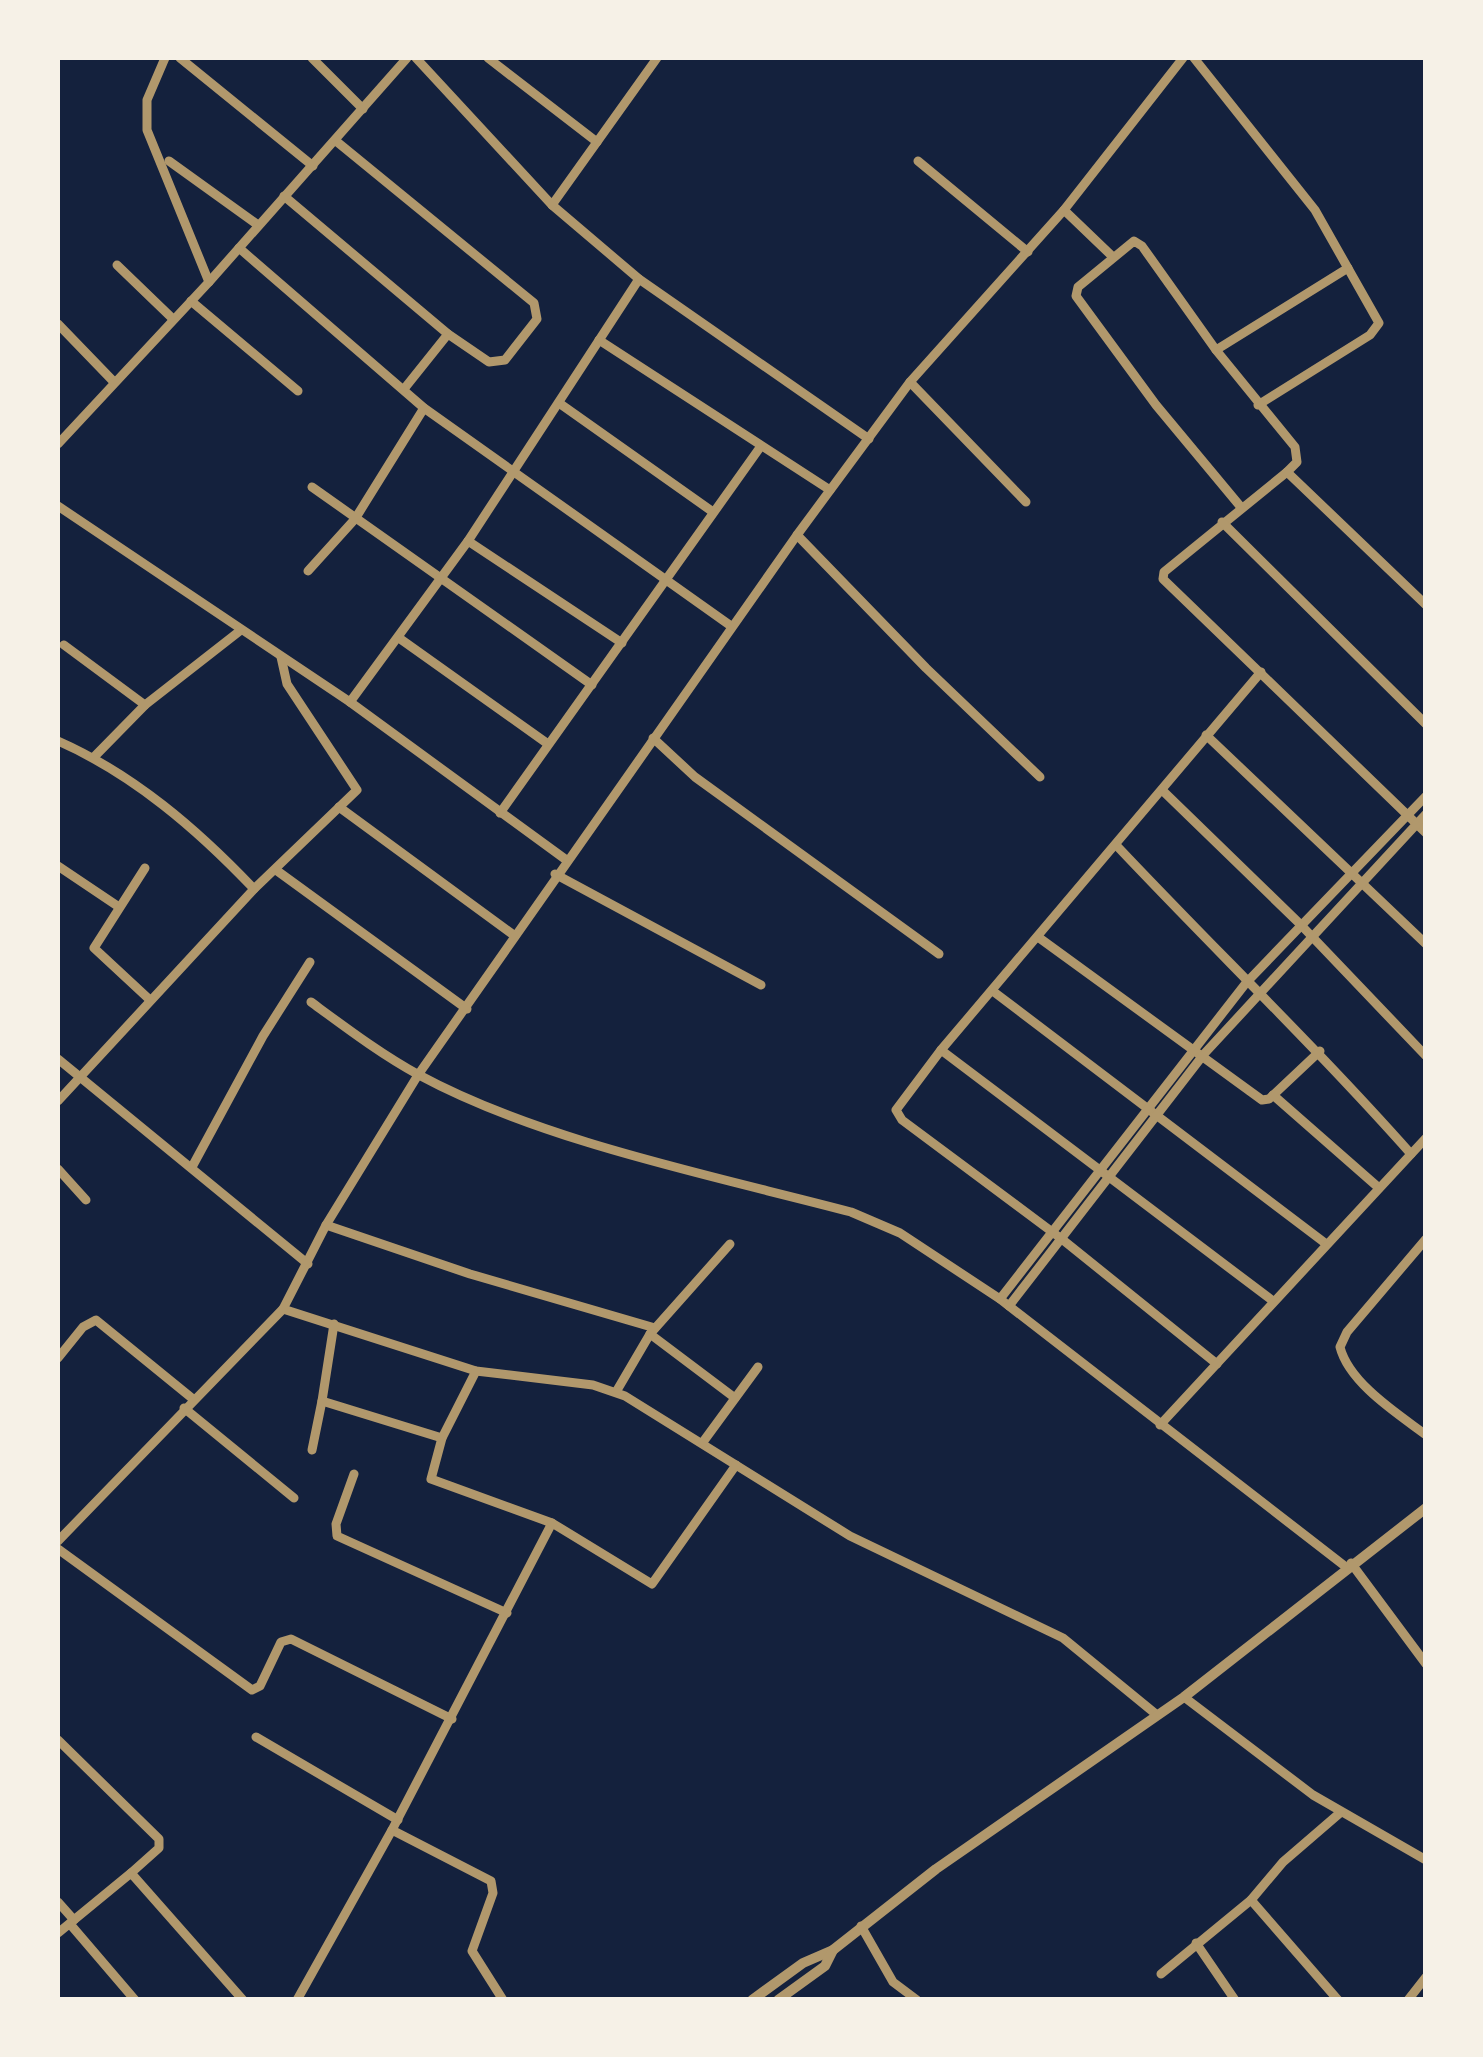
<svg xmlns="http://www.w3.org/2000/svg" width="1483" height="2057" font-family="'Sofia Sans Condensed',sans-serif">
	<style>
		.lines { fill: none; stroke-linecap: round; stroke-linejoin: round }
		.minor { stroke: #b1986c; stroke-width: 9 }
		.tertiary { stroke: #b1986c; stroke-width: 10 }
	</style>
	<rect width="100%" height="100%" fill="#14213d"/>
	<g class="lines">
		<g class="minor">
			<polyline points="165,58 147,100 147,130 209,282"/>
			<polyline points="180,58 313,166"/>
			<polyline points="312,58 363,109"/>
			<polyline points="416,58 552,205 639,279 869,439"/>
			<polyline points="488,58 597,142"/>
			<polyline points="1194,58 1315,210 1379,323 1370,335 1258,405"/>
			<polyline points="169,161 258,225"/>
			<polyline points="918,161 1028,252"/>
			<polyline points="284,196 448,334 489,362 505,360 537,319 534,303 336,141"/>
			<polyline points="552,205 657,58"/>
			<polyline points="1064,210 1113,257"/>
			<polyline points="239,248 424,408 731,626"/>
			<polyline points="117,265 173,319"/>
			<polyline points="191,301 298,391"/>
			<polyline points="58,324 114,382"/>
			<polyline points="599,340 830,490"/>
			<polyline points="1216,350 1348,268"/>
			<polyline points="910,382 1026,502"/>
			<polyline points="404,389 448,334"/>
			<polyline points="559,403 713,512"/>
			<polyline points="58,444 209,282 407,58"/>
			<polyline points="1287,472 1164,572 1163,579 1426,833"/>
			<polyline points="312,487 592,685"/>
			<polyline points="58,506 350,702 565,859"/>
			<polyline points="1240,506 1156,405 1076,296 1078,287 1134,241 1142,246 1216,350 1295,447 1297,462 1287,472 1426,605"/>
			<polyline points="1222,522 1426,724"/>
			<polyline points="797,535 926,668 1040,777"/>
			<polyline points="468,541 622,643"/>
			<polyline points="308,571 355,519 424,408"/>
			<polyline points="399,638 548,744"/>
			<polyline points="64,645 145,705"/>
			<polyline points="350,702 468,541 639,279"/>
			<polyline points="1206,735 1426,944"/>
			<polyline points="653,738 695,777 939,954"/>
			<path d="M58 741C133 774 197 829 254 889L58 1101"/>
			<polyline points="94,757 145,705 241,630"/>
			<polyline points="1162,790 1300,924 1426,1056"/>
			<polyline points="339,807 515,936"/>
			<polyline points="500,813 761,446"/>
			<path d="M1117 846C1214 949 1316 1047 1411 1154"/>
			<polyline points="58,866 119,907"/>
			<polyline points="145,868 94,948 150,1000"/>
			<polyline points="276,870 467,1009"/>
			<polyline points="555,874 761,985"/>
			<polyline points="254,889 357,790 287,684 281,657"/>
			<polyline points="1038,937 1262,1100 1269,1099 1320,1051"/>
			<polyline points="994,992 1325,1243"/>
			<path d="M311 1002C345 1027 382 1055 419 1075 543 1142 715 1176 851 1212L900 1233 1000 1299 1346 1567"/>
			<polyline points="941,1050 1273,1301"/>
			<polyline points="58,1059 308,1264"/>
			<polyline points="1273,1095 1379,1188"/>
			<polyline points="192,1167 263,1036 310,962"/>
			<polyline points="58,1169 86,1200"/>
			<polyline points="326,1225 470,1274 655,1328"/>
			<path d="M1426 1239 1347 1332 1340 1347C1349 1383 1398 1414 1426 1435"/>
			<polyline points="1000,1299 1246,983 1426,796"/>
			<polyline points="1009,1306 1204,1054 1426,814"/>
			<polyline points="283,1309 476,1371 593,1385 625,1396 850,1536 1063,1638 1157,1715"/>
			<polyline points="334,1324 322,1401 442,1438"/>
			<polyline points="650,1334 735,1398"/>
			<polyline points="58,1358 83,1327 96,1320 193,1399"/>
			<polyline points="1217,1364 1063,1240 902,1120 896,1110 941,1050 1261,672"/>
			<polyline points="476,1371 442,1438 431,1479 552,1523 392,1830 491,1881 493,1893 472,1951 503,2000"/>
			<polyline points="616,1392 650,1334 730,1244"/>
			<polyline points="184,1408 294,1498"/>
			<polyline points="1160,1425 1426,1138"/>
			<polyline points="703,1442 758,1367"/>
			<polyline points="312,1450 322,1401"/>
			<polyline points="354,1474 336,1524 337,1536 507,1613"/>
			<polyline points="552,1523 652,1584 736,1465"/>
			<polyline points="58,1541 283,1309 326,1225 418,1075 797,535 910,382 1064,210 1183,58"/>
			<polyline points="58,1549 252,1690 260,1686 281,1642 291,1639 452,1719"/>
			<polyline points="1351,1563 1426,1664"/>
			<polyline points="1184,1697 1313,1795 1426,1860"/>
			<polyline points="256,1737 398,1820"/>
			<polyline points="58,1740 159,1839 159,1848 131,1873"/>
			<polyline points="1251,1900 1338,2000"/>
			<polyline points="58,1902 74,1920"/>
			<polyline points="70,1924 135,2000"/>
			<polyline points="861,1926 893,1982 917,2000"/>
			<polyline points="58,1933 131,1873 243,2000"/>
			<polyline points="1196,1943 1235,2000"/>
			<polyline points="1161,1974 1251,1900 1283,1862 1341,1812"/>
			<polyline points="297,2000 392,1830"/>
			<polyline points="1408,2000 1426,1977"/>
		</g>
		<g class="tertiary">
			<polyline points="752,2000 803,1963 833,1950 936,1869 1184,1697 1426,1508"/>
			<polyline points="778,2000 825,1966 833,1950"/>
		</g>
	</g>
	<rect width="1483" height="2057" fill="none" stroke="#f6f1e7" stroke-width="120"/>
</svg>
